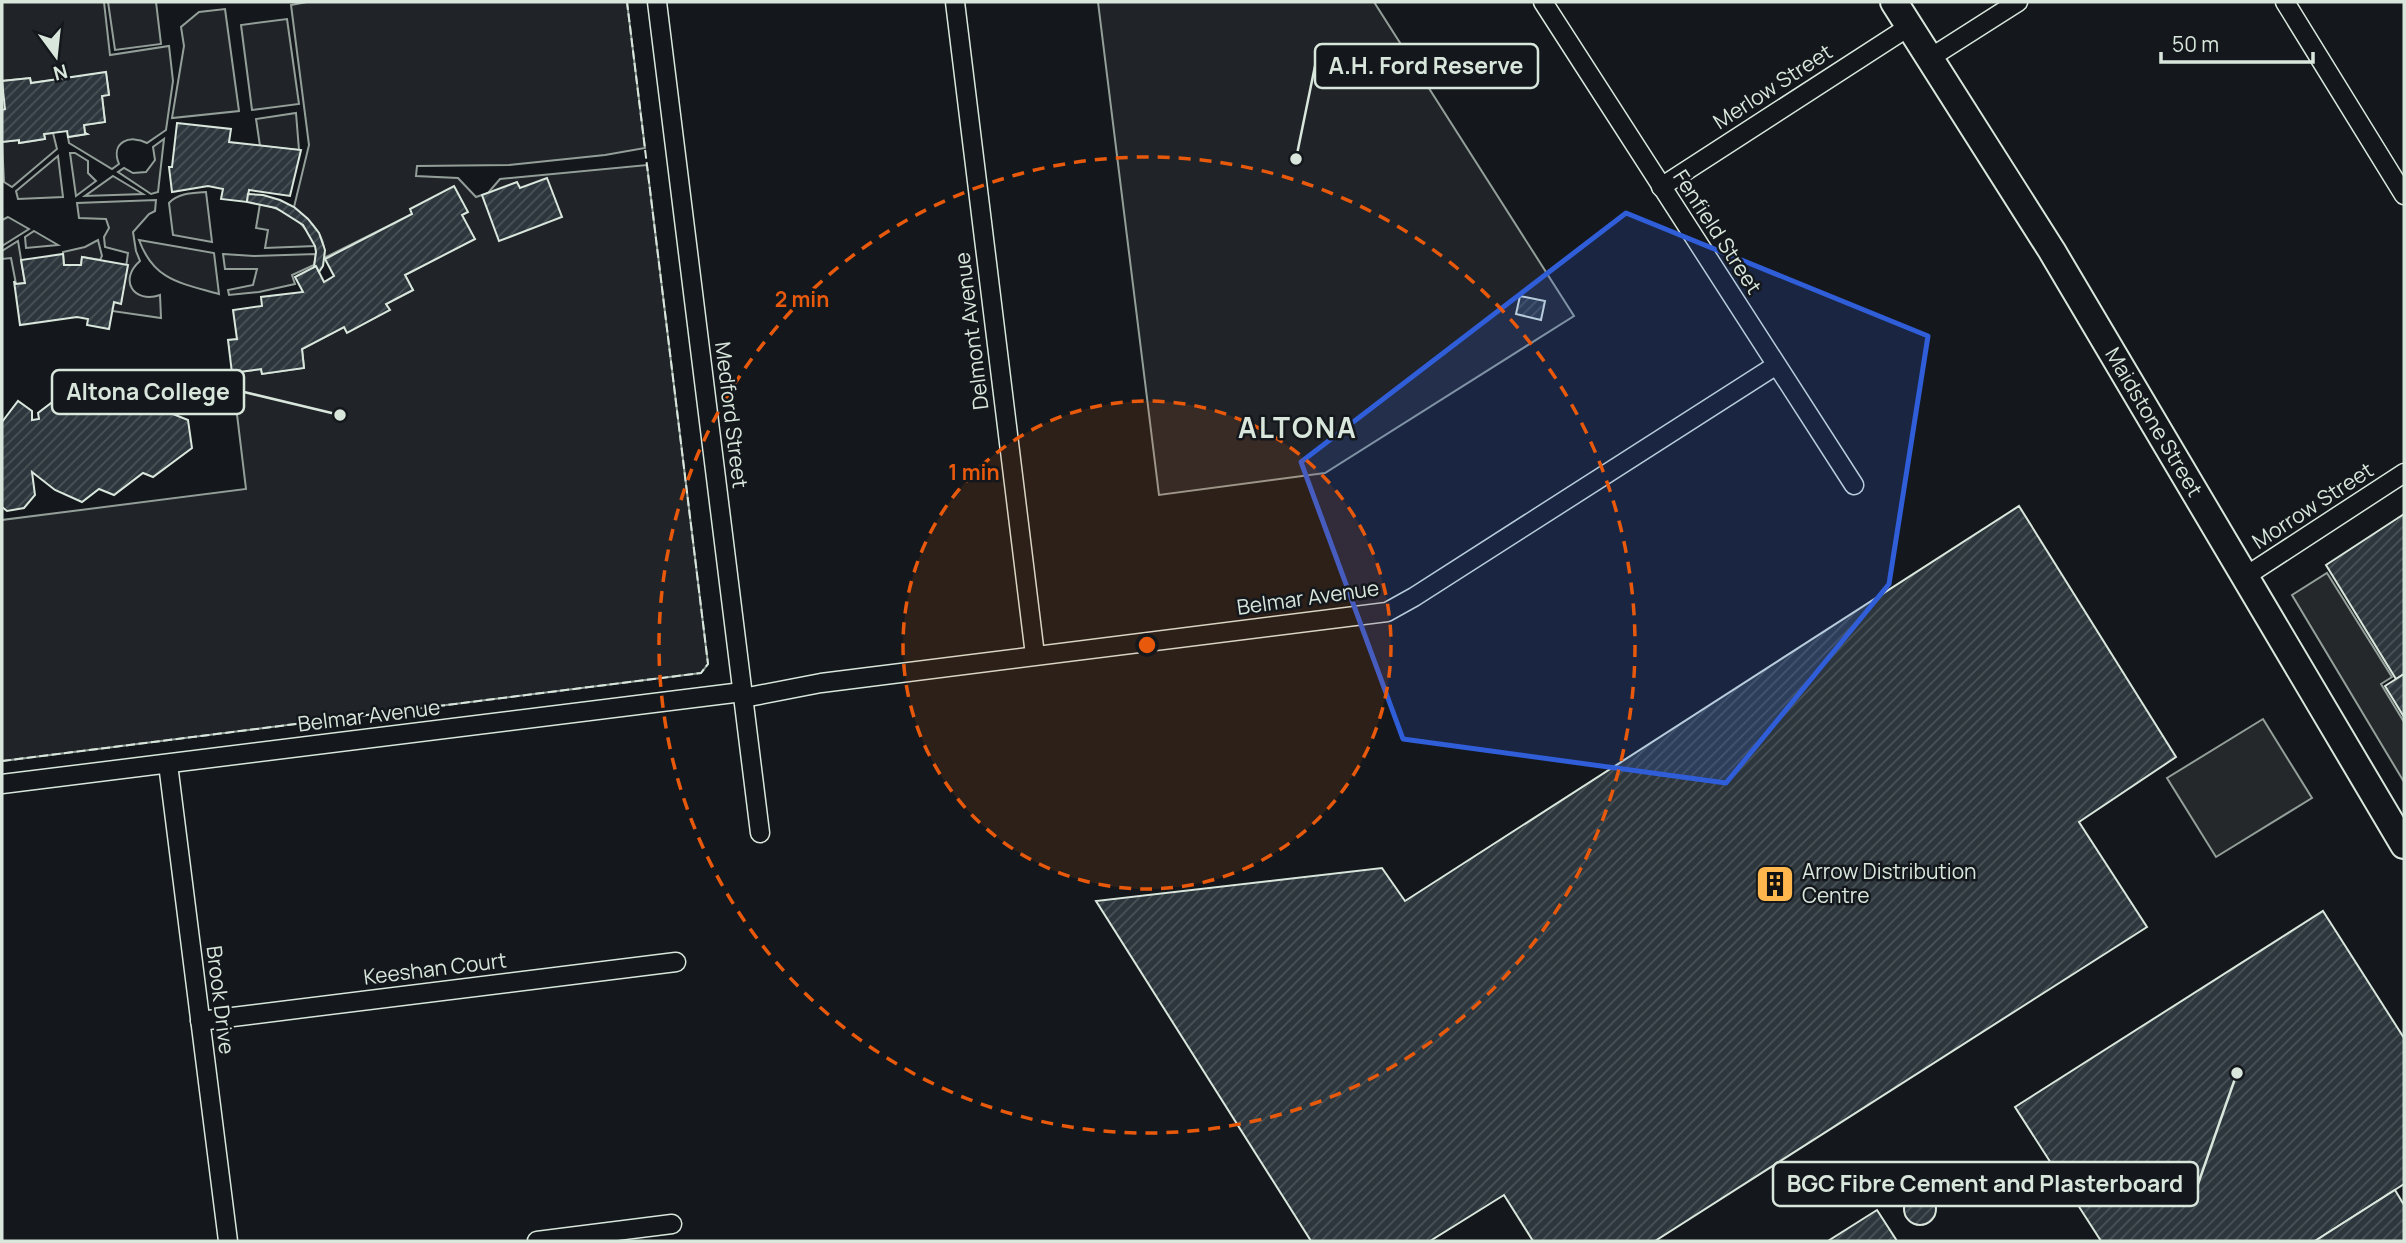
<svg xmlns="http://www.w3.org/2000/svg" width="2406" height="1243" font-family="Manrope,sans-serif">
	<style>
		.green { fill: #202428; stroke: #939e99; stroke-width: 2 }
		.parking { fill: #24282b; stroke: #939e99; stroke-width: 2 }
		.building { fill: url(#building-hatch); stroke: #d8e6dc; stroke-width: 2 }
		.lines { fill: none; stroke-linecap: round; stroke-linejoin: round }
		.minor-casing { stroke: #d8e6dc; stroke-width: 21 }
		.secondary-casing { stroke: #d8e6dc; stroke-width: 30 }
		.minor { stroke: #14181c; stroke-width: 18 }
		.secondary { stroke: #14181c; stroke-width: 26 }
		.fence { stroke: #d8e6dc; stroke-width: 2; stroke-dasharray: 9 3.5; stroke-linecap: butt }
		.marked { fill: #305dd8; fill-opacity: 0.2; stroke: #305dd8; stroke-width: 5; stroke-linejoin: round }
		.ring { fill: none; stroke: #e8590c; stroke-width: 3.5; stroke-dasharray: 12 9 }
		.labels { text-anchor: middle; stroke-width: 5; stroke-linejoin: round; paint-order: stroke }
		.street-label { font-size: 21px; fill: #d8e6dc; stroke: #14181c }
		.poi-label { font-size: 21px; fill: #d8e6dc; stroke: #14181c; text-anchor: start }
		.district-label { font-size: 28px; font-weight: bold; letter-spacing: 2px; fill: #d8e6dc; stroke: #14181c }
		.centre { fill: #e8590c; stroke: #14181c; stroke-width: 3.5 }
		.ring-label { font-size: 21px; text-anchor: middle; font-weight: bold; fill: #e8590c; stroke: #14181c; stroke-width: 5; stroke-linejoin: round; paint-order: stroke }
		.leader { fill: none; stroke: #d8e6dc; stroke-width: 2.5 }
		.callout-dot { fill: #d8e6dc; stroke: #14181c; stroke-width: 2.5 }
		.callout { fill: #14181c; stroke: #d8e6dc; stroke-width: 2.5 }
		.callout-label { font-size: 23px; text-anchor: middle; font-weight: bold; fill: #d8e6dc }
	</style>
	<defs>
		<pattern id="building-hatch" width="6" height="6" patternUnits="userSpaceOnUse" patternTransform="scale(1.75)"><rect width="6" height="6" fill="#2c363c"/><path d="M-1 1l2-2M0 6l6-6M5 7l2-2" fill="none" stroke="#4a5358"/></pattern>
	</defs>
	<rect width="100%" height="100%" fill="#14181c"/>
	<g class="green">
		<path d="M2 2H104L110 55 169 46 173 81 166 130 147 143C130 134 110 142 119 164L112 169 69 143 68 137 87 134 85 133 84 125 105 122 102 96 109 94 106 73 31 83 30 78 2 81Z"/>
		<polygon points="108,2 156,2 161,44 115,50"/>
		<path d="M307 2H627L645 148 605 155 509 165 417 166 416 176 458 178 476 197 488 193 500 179 647 165 708 664 701 673 2 761V520L246 489 232 373 261 369 262 374 304 368 302 349 344 327 347 332 389 310 386 304 413 290 405 275 474 239 412 214 324 258C327 236 310 220 294 207L309 145 291 5Z"/>
		<polygon points="1098,2 1374,2 1574,316 1325,473 1159,495"/>
		<polygon points="225,9 239,111 172,118 184,46 181,27 199,12"/>
		<polygon points="287,19 299,104 252,110 241,25"/>
		<polygon points="296,113 299,150 260,146 256,119"/>
		<polygon points="53,133 57,149 12,187 4,182 2,142 19,140 20,143 45,139 44,134"/>
		<polygon points="164,139 158,192 151,194 118,172 124,168 133,173 146,172 155,160 153,147"/>
		<polygon points="70,153 75,153 88,161 88,173 96,181 76,196"/>
		<polygon points="58,156 63,197 18,199 16,191"/>
		<polygon points="113,176 143,194 85,196"/>
		<path d="M206 192 212 242 173 235 169 203C178 193 193 193 206 192Z"/>
		<path d="M156 200 155 211 149 214 133 232 136 251 140 261C118 280 134 304 160 295L161 318 112 311 114 302 121 303 128 253 105 247 104 237 109 228 106 219 79 218 77 203Z"/>
		<path d="M260 204C284 209 306 221 315 246L265 248 268 230 256 228Z"/>
		<polygon points="8,217 29,229 2,246 2,220"/>
		<polygon points="34,231 58,245 26,248 25,237"/>
		<polygon points="98,240 102,256 100,260 82,257 81,265 64,265 63,252 85,247"/>
		<path d="M139 240 214 253 219 294C181 283 154 281 139 240Z"/>
		<polygon points="18,241 25,283 16,284 11,258 2,259 2,251"/>
		<polygon points="223,254 254,256 316,254 314,265 292,275 295,284 259,292 229,295 228,290 253,285 257,269 225,269"/>
	</g>
	<g class="parking">
		<polygon points="2327,573 2392,677 2381,684 2404,722 2404,782 2292,595"/>
		<polygon points="2263,719 2312,798 2216,857 2167,778"/>
	</g>
	<g class="building">
		<polygon points="106,72 109,95 102,96 105,122 84,125 85,133 87,134 68,137 67,131 44,134 45,139 19,143 19,140 2,142 2,110 5,109 2,81 30,78 31,83"/>
		<polygon points="177,123 231,129 229,142 301,150 290,196 249,190 247,202 221,199 223,189 208,186 172,192 169,167 172,167"/>
		<polygon points="547,178 562,217 499,241 482,195 517,182 520,188"/>
		<polygon points="454,186 468,212 462,215 475,239 405,275 413,290 386,304 390,310 347,333 344,327 302,349 304,368 262,374 261,369 232,373 228,340 237,339 233,310 262,306 261,297 303,292 295,277 316,266 324,282 334,276 325,259 412,214 410,209"/>
		<polygon points="248,194 263,195 280,200 294,207 308,219 319,233 325,250 323,266 319,272 316,266 314,267 316,252 315,246 303,225 276,208 247,202"/>
		<polygon points="63,254 64,265 81,265 82,257 128,265 121,304 114,302 109,329 87,325 88,319 77,317 20,325 14,281 16,284 25,283 21,260"/>
		<polygon points="1520,296 1545,301 1541,320 1516,314"/>
		<polygon points="80,381 159,414 163,410 188,420 192,448 153,477 143,473 114,495 99,489 82,502 55,490 32,472 35,495 24,508 7,511 2,507 2,422 18,401 32,411 32,420 39,419 38,413"/>
		<polygon points="2019,506 2176,757 2079,822 2147,927 1655,1241 1533,1241 1504,1195 1430,1241 1311,1241 1096,901 1382,868 1405,901"/>
		<polygon points="2404,514 2404,674 2396,679 2326,565"/>
		<polygon points="2404,674 2404,717 2385,686"/>
		<polygon points="2323,911 2404,1038 2404,1184 2315,1241 2101,1241 2015,1107"/>
		<polygon points="2395,1190 2404,1205 2404,1241 2315,1241"/>
		<circle cx="1920" cy="1209" r="16"/>
		<polygon points="1877,1210 1897,1241 1828,1241"/>
	</g>
	<g class="lines">
		<g class="minor-casing">
			<g id="minor">
				<polyline points="657,2 760,833"/>
				<polyline points="955,2 1035,655"/>
				<polyline points="1543,2 1854,485"/>
				<polyline points="2285,2 2404,195"/>
				<polyline points="1930,58 2018,2"/>
				<polyline points="1661,187 1910,26"/>
				<polyline points="2246,576 2404,473"/>
				<polyline points="743,698 821,683 1387,612 1414,597 1775,366"/>
				<polyline points="168,764 228,1241"/>
				<polyline points="2,784 742,692"/>
				<polyline points="200,1021 676,962"/>
				<polyline points="537,1241 672,1224"/>
			</g>
		</g>
		<g class="secondary-casing">
			<g id="secondary">
				<path id="s1" d="M1894 2 2052 251 2404 845"/>
			</g>
		</g>
		<use href="#minor" class="minor"/>
		<use href="#secondary" class="secondary"/>
		<polyline class="fence" points="2,761 701,673 708,664 627,2"/>
	</g>
	<path class="marked" d="M1626 213 1928 336 1889 584 1726 783 1403 739 1301 462Z"/>
	<circle cx="1147" cy="645" r="244" fill="#e8590c" fill-opacity=".12"/>
	<g class="ring">
		<circle cx="1147" cy="645" r="244"/>
		<circle cx="1147" cy="645" r="488"/>
	</g>
	<defs>
		<g id="building-square" transform="scale(2.0125)"><rect x="-9" y="-9" width="18" height="18" rx="4" fill="#ffb74d" stroke="#14181c"/><path d="M-4-6H4V6H1V3H-1V6H-4ZM-2.5-4.3h1.7v1.8h-1.7ZM.8-4.3h1.7v1.8H.8ZM-2.5-1h1.7V.8h-1.7ZM.8-1h1.7V.8H.8Z" fill="#111"/></g>
	</defs>
	<g fill-rule="evenodd">
		<use href="#building-square" x="1775" y="884"/>
	</g>
	<g class="labels">
		<g class="street-label">
			<text transform="translate(1773 87) rotate(-33)" y="7">Merlow Street</text>
			<text transform="translate(1717 232) rotate(57)" y="7">Fenfield Street</text>
			<text transform="translate(972 331) rotate(-97)" y="7">Delmont Avenue</text>
			<text transform="translate(731 415) rotate(83)" y="7">Medford Street</text>
			<text dy="7" stroke="none"><textPath href="#s1" startOffset="494">Maidstone Street</textPath></text>
			<text transform="translate(2313 506) rotate(-33)" y="7">Morrow Street</text>
			<text transform="translate(1308 598) rotate(-8)" y="7">Belmar Avenue</text>
			<text transform="translate(369 716) rotate(-7)" y="7">Belmar Avenue</text>
			<text transform="translate(435 969) rotate(-7)" y="7">Keeshan Court</text>
			<text transform="translate(220 1000) rotate(83)" y="7">Brook Drive</text>
		</g>
		<g class="poi-label">
			<text x="1802" y="879">Arrow Distribution<tspan x="1802" dy="24">Centre</tspan></text>
		</g>
		<g class="district-label">
			<text x="1298" y="438">ALTONA</text>
		</g>
	</g>
	<circle cx="1147" cy="645" r="10" class="centre"/>
	<g class="ring-label">
		<text x="802" y="307">2 min</text>
		<text x="974" y="480">1 min</text>
	</g>
	<path class="leader" d="M1296 159L1315 66M340 415L244 392M2237 1073L2198 1184"/>
	<g class="callout-dot">
		<circle cx="1296" cy="159" r="7"/>
		<circle cx="340" cy="415" r="7"/>
		<circle cx="2237" cy="1073" r="7"/>
	</g>
	<g class="callout">
		<rect x="1315" y="44" width="223" height="44" rx="7"/>
		<rect x="52" y="370" width="192" height="44" rx="7"/>
		<rect x="1773" y="1162" width="425" height="44" rx="7"/>
	</g>
	<g class="callout-label">
		<text x="1426" y="74">A.H. Ford Reserve</text>
		<text x="148" y="400">Altona College</text>
		<text x="1985" y="1192">BGC Fibre Cement and Plasterboard</text>
	</g>
	<rect width="2406" height="1243" fill="none" stroke="#d8e6dc" stroke-width="7"/>
	<g transform="translate(56 56) rotate(165)" stroke="#14181c" stroke-width="5" paint-order="stroke">
	<path d="M0-5L12 26L0 18L-12 26Z" fill="#d8e6dc"/>
	<text y="-10" font-size="19" font-weight="bold" text-anchor="middle" fill="#d8e6dc">N</text>
	</g>
	<path d="M2161 52v10h152v-10" fill="none" stroke="#d8e6dc" stroke-width="3.5"/>
	<text x="2172" y="52" font-size="21" fill="#d8e6dc" stroke="#14181c" stroke-width="5" paint-order="stroke">50 m</text>
</svg>
